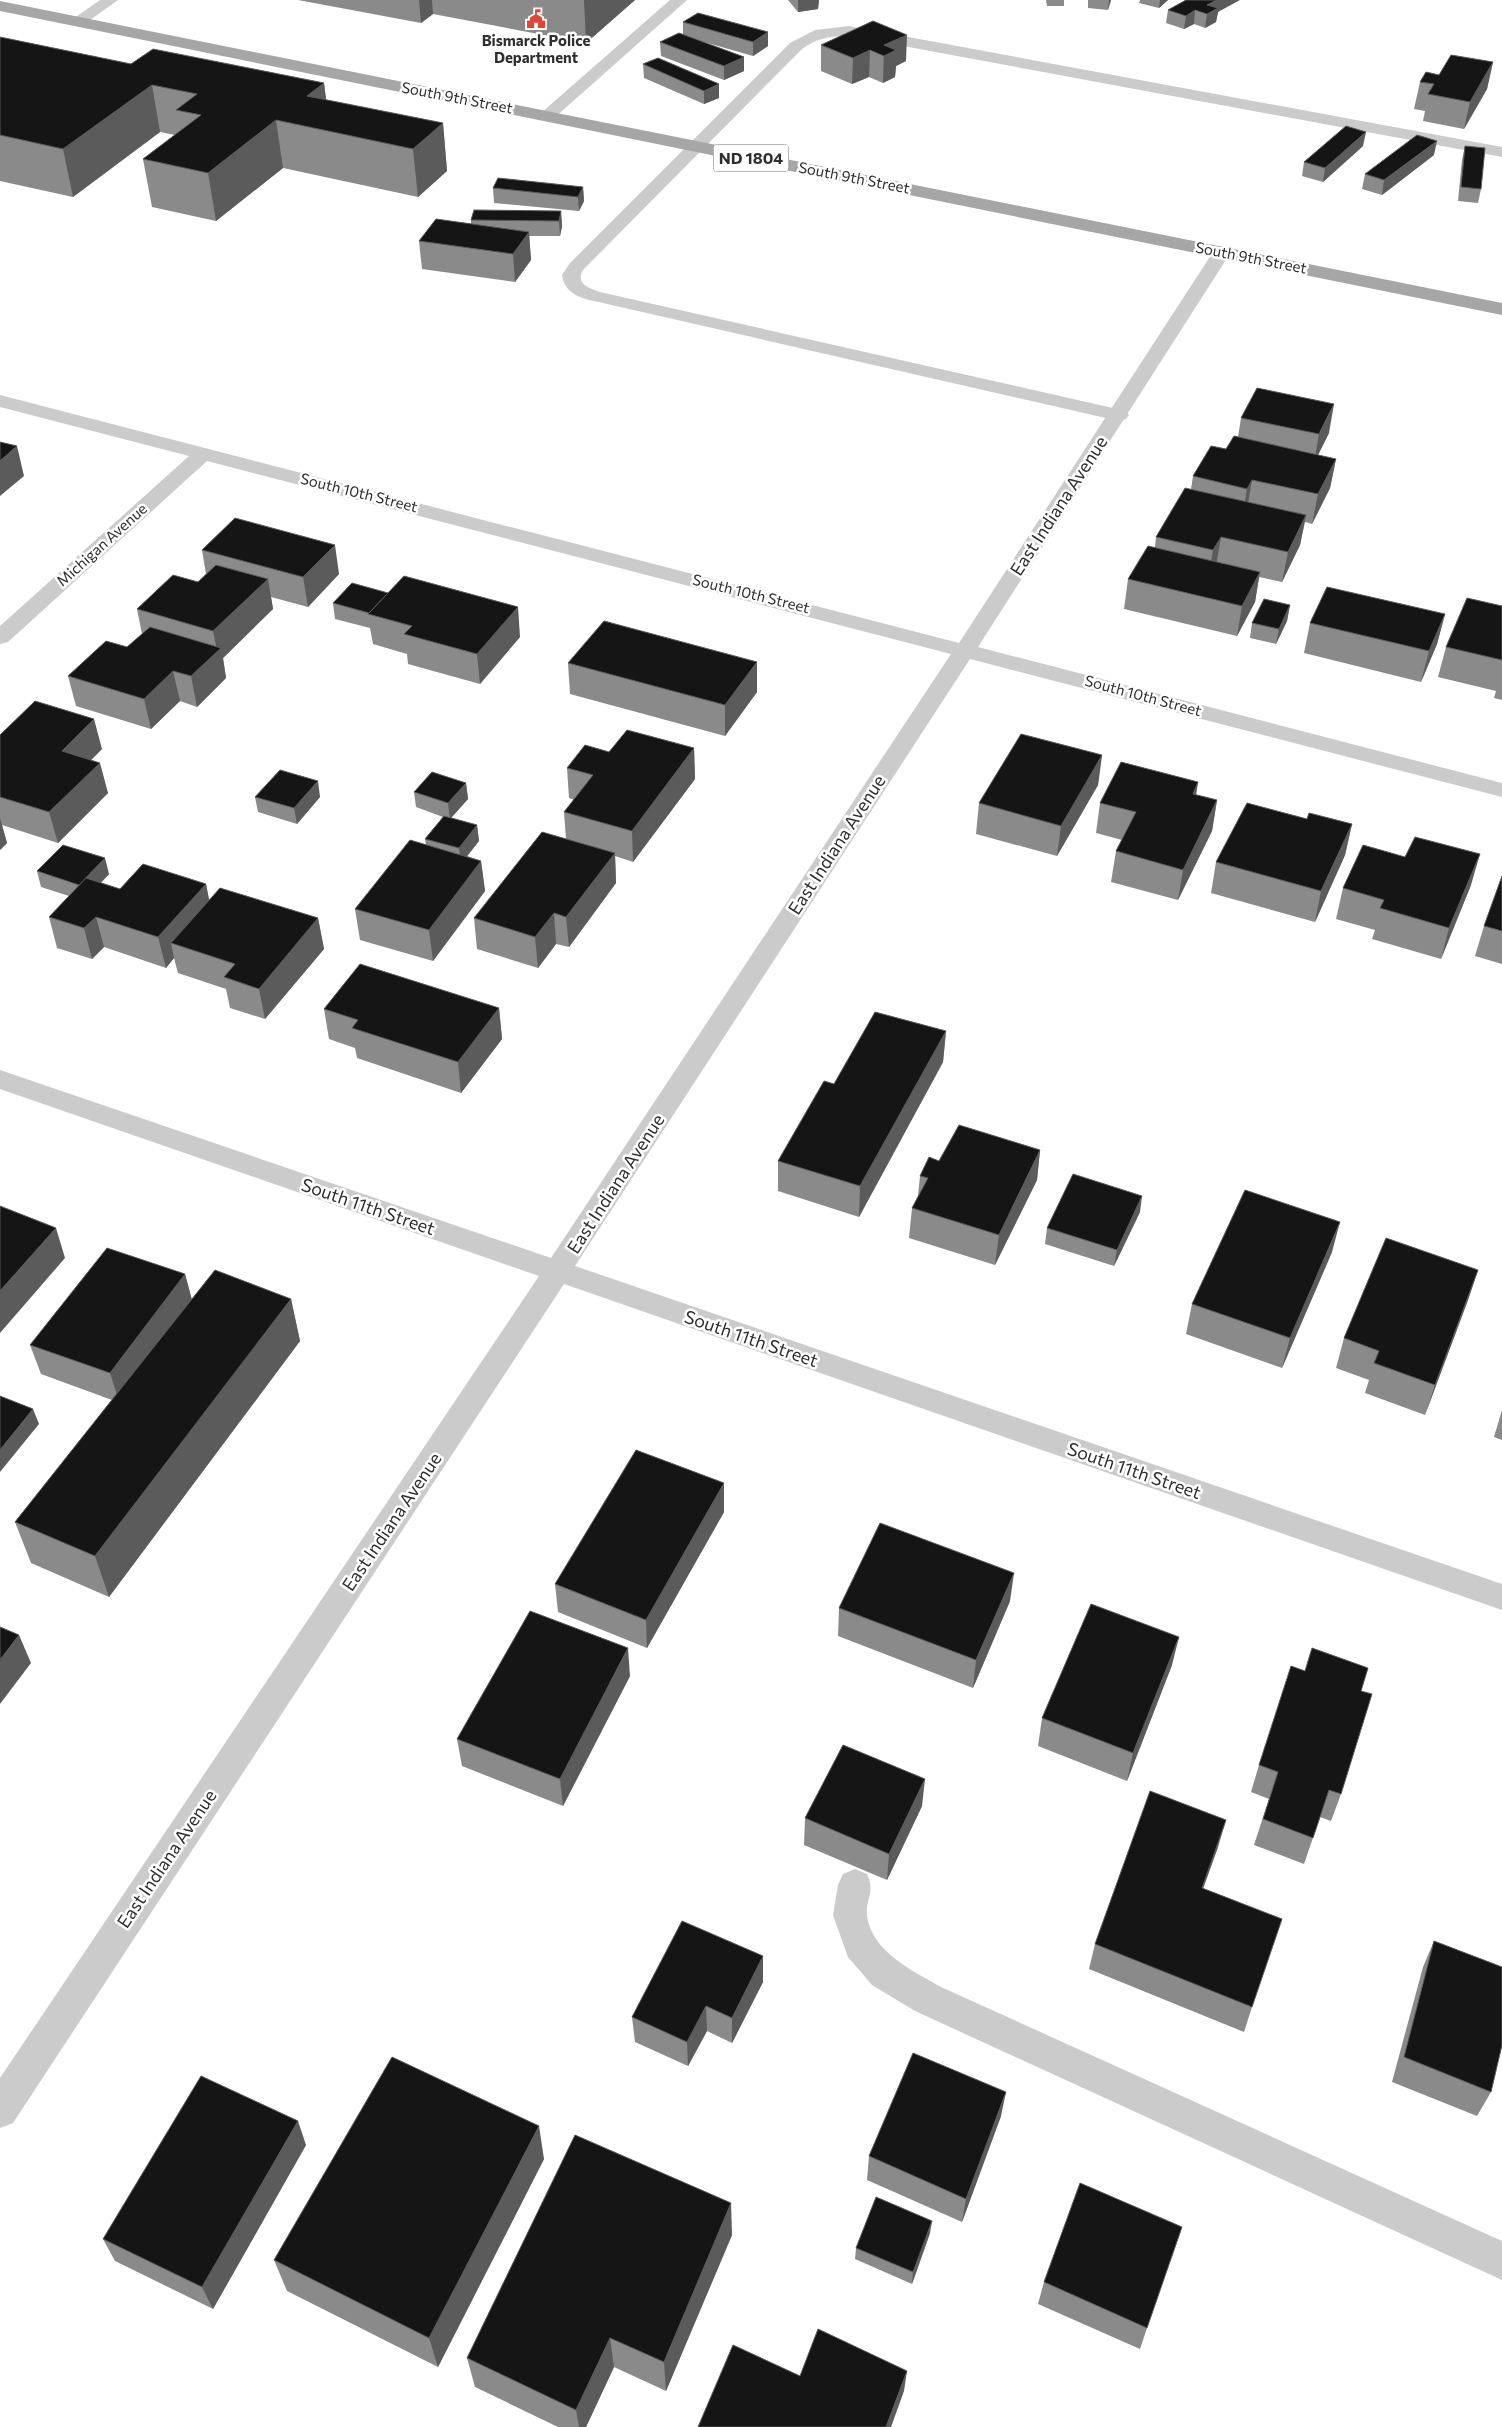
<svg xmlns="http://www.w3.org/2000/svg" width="1502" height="2427" font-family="Commissioner,sans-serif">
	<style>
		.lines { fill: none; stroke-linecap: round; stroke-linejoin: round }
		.lane { fill: #cbcbcb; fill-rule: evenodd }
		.street { fill: #cbcbcb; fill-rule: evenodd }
		.primary { fill: #a6a6a6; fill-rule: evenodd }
		.wall { fill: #8a8a8a }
		.shaded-wall { fill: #5b5b5b }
		.building { fill: #151515; stroke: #5b5b5b }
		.labels { text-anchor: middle; stroke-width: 5; stroke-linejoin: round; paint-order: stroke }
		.far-poi-label { font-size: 15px; font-weight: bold; fill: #2e2e2e; stroke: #fff }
		.far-street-label { font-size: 15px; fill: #2e2e2e; stroke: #fff }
		.shield { fill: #fff; stroke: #6d6d6d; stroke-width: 1 }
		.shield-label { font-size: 16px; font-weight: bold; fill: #2e2e2e }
		.street-label { font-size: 18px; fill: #2e2e2e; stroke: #fff }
	</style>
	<rect width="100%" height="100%" fill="#fff"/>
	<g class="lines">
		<g class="lane">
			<polygon points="100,0 118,0 83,25 73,25 70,22 73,19"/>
			<polygon points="670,0 687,0 553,119 541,119 539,116 541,113"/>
			<path d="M849 26 1502 147V157L849 36C830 36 817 38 802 49L583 270C575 284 589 288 600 292L1126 411 1129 415 1126 419 1119 421 594 301C579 298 564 292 562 275L570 263 790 43 815 30Z"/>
			<path d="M855 1869 867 1874C876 1893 865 1898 867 1916 872 1952 913 1971 941 1987L1502 2241V2280L915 2011 872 1985 848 1957 833 1915 838 1885 843 1874Z"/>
		</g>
		<polygon class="street" points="1222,247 1228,248 1231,252 978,647 1502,783 1502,797 970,659 575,1266 1502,1584 1502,1610 564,1284 13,2123 0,2128 0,2078 539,1276 0,1089 0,1070 551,1258 951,654 207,461 8,642 0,644 0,626 189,456 0,407 0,395 959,643 1213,252 1216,248"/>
		<polygon class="primary" points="0,1 1502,303 1502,315 0,11"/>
	</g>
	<g class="wall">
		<polygon points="298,0 635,0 586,43 433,14 421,23"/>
		<polygon points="788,0 819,0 818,9 798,12"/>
		<polygon points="1046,0 1064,0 1064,6 1047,6"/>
		<polygon points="1088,0 1111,0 1108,10 1088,8"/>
		<polygon points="1140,0 1168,0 1159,8 1139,3"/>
		<polygon points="1186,0 1218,12 1216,22 1205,28 1194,24 1184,29 1166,23 1168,10"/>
		<polygon points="873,21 906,61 896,66 895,77 883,83 869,77 852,84 821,71 821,45"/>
		<polygon points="683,22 768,46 753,56 697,40 744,57 744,71 724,80 661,56 660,42 683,34"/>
		<polygon points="0,37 131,64 324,83 326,100 443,123 447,171 418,197 283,168 216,221 152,207 143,159 175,135 160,132 73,197 0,181"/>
		<polygon points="658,58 719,98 704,104 644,78 643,64"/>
		<polygon points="1493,62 1487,89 1464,129 1423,121 1425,111 1414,109 1420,82 1439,75"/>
		<polygon points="1363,146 1323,182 1302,176 1304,162"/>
		<polygon points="1465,146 1481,189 1478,203 1458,201 1462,160"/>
		<polygon points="1434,155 1382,195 1362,189 1365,174"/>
		<polygon points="583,187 584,201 579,211 494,203 493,188"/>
		<polygon points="561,211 562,226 560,236 529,236 531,260 515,282 422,269 419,241 471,224 471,220"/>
		<polygon points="1241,418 1329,433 1318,455 1336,459 1330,488 1312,524 1305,522 1300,545 1282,582 1259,577 1255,602 1237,636 1124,609 1128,579 1155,547 1156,537 1191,489 1193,476 1226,449 1238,437"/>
		<polygon points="202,550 339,574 308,607 271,597 273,609 223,658 226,678 197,707 180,701 151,729 76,706 68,676 127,647 142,634 137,609 198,582 206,574"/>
		<polygon points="333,603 520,637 480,684 408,664 407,654 373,644 370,628 335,619"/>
		<polygon points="1290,605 1287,621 1276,644 1250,638 1252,623"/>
		<polygon points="1502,606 1502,700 1494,698 1496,691 1438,677 1446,647"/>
		<polygon points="1445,614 1437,644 1421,682 1304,653 1310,623"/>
		<polygon points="568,663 757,692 725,736 570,694"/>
		<polygon points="0,735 102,749 91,760 108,793 58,843 2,825 7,843 0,850"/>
		<polygon points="694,748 695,779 633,862 615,856 616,883 569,947 556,944 538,968 477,949 474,918 566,839 564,812 574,800 569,798 567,768 609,752"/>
		<polygon points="1102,755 1098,785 1057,856 976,834 979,803"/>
		<polygon points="1198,782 1196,795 1217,800 1212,831 1178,900 1111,882 1116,851 1122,840 1096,833 1100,803"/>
		<polygon points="466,783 468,799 451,818 477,825 479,841 467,856 481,861 485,891 433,961 360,940 355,909 426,845 425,839 443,817 416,807 414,792"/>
		<polygon points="255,797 320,797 297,824 258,812"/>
		<polygon points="1307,819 1352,824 1345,855 1315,922 1211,893 1216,862"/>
		<polygon points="1405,857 1471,885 1441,959 1372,939 1375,930 1336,919 1343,888"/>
		<polygon points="37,871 109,874 101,883 120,889 206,884 209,900 318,918 324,949 265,1019 230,1008 226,989 178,973 174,958 166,968 104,947 92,959 57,948 49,917 69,896 41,887"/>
		<polygon points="1502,876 1502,964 1475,956 1484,926"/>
		<polygon points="499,1008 502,1039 461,1093 357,1058 355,1048 329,1039 324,1009"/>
		<polygon points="946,1031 943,1062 859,1217 778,1191 778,1161 834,1084"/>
		<polygon points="1040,1150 1037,1180 995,1265 909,1238 912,1208 918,1196 920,1176"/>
		<polygon points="1140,1212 1114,1266 1045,1244 1047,1228"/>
		<polygon points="1332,1252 1282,1368 1186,1334 1192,1304"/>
		<polygon points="1478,1270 1468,1300 1425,1415 1365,1393 1369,1380 1336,1368 1344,1338"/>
		<polygon points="185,1274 192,1300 291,1299 300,1341 109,1597 31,1563 15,1522 112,1400 41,1374 30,1345"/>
		<polygon points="1502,1410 1502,1440 1494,1437"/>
		<polygon points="724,1483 724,1512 647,1648 558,1612 555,1584"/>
		<polygon points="1010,1601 973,1688 838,1636 839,1608"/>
		<polygon points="1172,1665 1127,1781 1038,1746 1042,1718"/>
		<polygon points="630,1676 563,1806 462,1766 457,1739"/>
		<polygon points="1361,1691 1341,1794 1331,1821 1320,1817 1304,1864 1254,1845 1269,1799 1251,1792 1259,1765"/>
		<polygon points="922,1806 887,1880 804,1845 805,1818"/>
		<polygon points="1218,1847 1203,1888 1252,2007 1244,2032 1089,1969 1095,1944"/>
		<polygon points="1434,1941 1491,2092 1477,2116 1392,2082 1423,1967"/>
		<polygon points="763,1956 763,1982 732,2043 707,2031 688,2066 635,2042 632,2017"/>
		<polygon points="1001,2116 962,2222 867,2180 869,2156"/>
		<polygon points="306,2145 213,2309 115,2261 103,2239"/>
		<polygon points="544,2159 438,2367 287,2291 274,2260"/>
		<polygon points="930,2233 912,2284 855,2259 856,2248"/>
		<polygon points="732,2235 666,2391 614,2367 586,2427 558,2427 475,2387 467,2358"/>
		<polygon points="1044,2282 1147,2328 1140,2349 1038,2304"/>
	</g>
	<g class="shaded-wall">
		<polygon points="419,0 432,0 433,14 421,23"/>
		<polygon points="584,0 635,0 586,43"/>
		<polygon points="798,0 819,0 818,9 798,12"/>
		<polygon points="1109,0 1111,0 1108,10"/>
		<polygon points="1160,0 1168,0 1159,8"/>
		<polygon points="1217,0 1240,0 1218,12 1216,22 1205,28 1207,14 1207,5"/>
		<polygon points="1195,10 1194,24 1184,29 1186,16"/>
		<polygon points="768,32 768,46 753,56 753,42"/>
		<polygon points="907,35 906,61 896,66 895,77 883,83 884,45"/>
		<polygon points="870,50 869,77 852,84 853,58"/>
		<polygon points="744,57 744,71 724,80 724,66"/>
		<polygon points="1493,62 1487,89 1464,129 1470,102"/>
		<polygon points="324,83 330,130 307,96"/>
		<polygon points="719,84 719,98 704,104 704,91"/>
		<polygon points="152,85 160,132 73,197 63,149"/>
		<polygon points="276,120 283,168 216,221 208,173"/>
		<polygon points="443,123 447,171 418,197 413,149"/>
		<polygon points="1366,132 1363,146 1323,182 1325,168"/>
		<polygon points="1437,141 1434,155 1382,195 1384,180"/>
		<polygon points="583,187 584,201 579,211 578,197"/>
		<polygon points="561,211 562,226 560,236 559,221"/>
		<polygon points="529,232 531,260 515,282 513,254"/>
		<polygon points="1334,404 1329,433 1314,463 1319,434"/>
		<polygon points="17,446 24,476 0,496 0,461"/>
		<polygon points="1336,459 1330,488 1312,524 1318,494"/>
		<polygon points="1252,480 1247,509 1242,518 1247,489"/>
		<polygon points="1306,515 1300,545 1282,582 1288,552"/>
		<polygon points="1221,537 1216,566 1208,580 1213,550"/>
		<polygon points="335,545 339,574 308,607 303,577"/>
		<polygon points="1260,572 1255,602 1237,636 1242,606"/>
		<polygon points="268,579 273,609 223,658 226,678 197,707 191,676 217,651 213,631"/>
		<polygon points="1290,605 1287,621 1276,644 1279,629"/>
		<polygon points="518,607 520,637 480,684 477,654"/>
		<polygon points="1445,614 1437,644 1421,682 1429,651"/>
		<polygon points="757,662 757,692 725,736 725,705"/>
		<polygon points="173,671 180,701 151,729 144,699"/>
		<polygon points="94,719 102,749 69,782 62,751"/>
		<polygon points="694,748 695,779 633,862 632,831"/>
		<polygon points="1102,755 1098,785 1057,856 1061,826"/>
		<polygon points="100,763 108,793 58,843 49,812"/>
		<polygon points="318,781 320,797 297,824 294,808"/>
		<polygon points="1198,782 1193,813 1193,794"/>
		<polygon points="466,783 468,799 450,819 448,803"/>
		<polygon points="1217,800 1212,831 1178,900 1183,870"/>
		<polygon points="0,818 7,843 0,850"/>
		<polygon points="1352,824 1345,855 1315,922 1321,891"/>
		<polygon points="477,825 479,841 461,864 459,848"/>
		<polygon points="615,853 616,883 569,947 566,917"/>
		<polygon points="1480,854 1471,885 1441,959 1449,928"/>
		<polygon points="105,858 109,874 83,901 79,885"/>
		<polygon points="481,861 485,891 433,961 429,930"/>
		<polygon points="206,884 212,915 171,943 174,958 166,968 158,937"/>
		<polygon points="554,913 556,944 538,968 535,937"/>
		<polygon points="96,917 104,947 92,959 84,928"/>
		<polygon points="318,918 324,949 265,1019 259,989"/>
		<polygon points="499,1008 502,1039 461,1093 458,1062"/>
		<polygon points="946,1031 943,1062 859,1217 860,1186"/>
		<polygon points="1040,1150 1037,1180 995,1265 999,1235"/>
		<polygon points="1142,1196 1140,1212 1114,1266 1117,1250"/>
		<polygon points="1340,1222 1332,1252 1282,1368 1290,1338"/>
		<polygon points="56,1228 65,1258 0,1333 0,1291"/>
		<polygon points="1478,1270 1468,1300 1425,1415 1435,1385"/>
		<polygon points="185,1274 193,1304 119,1402 110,1373"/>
		<polygon points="291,1299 300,1341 109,1597 95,1556"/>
		<polygon points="33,1409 39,1424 0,1472 0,1450"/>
		<polygon points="724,1483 724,1512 647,1648 646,1620"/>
		<polygon points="1014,1573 1010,1601 973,1688 976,1660"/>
		<polygon points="19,1635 31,1663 0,1704 0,1660"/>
		<polygon points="1179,1637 1172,1665 1127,1781 1133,1753"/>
		<polygon points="628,1648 630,1676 563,1806 560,1779"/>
		<polygon points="925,1779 922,1806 887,1880 889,1854"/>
		<polygon points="1226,1820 1218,1847 1194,1914 1202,1888"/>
		<polygon points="763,1956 763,1982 732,2043 732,2018"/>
		<polygon points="706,2006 707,2031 688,2066 687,2042"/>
		<polygon points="1006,2092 1001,2116 962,2222 966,2199"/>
		<polygon points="298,2121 306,2145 213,2309 202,2287"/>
		<polygon points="539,2126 544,2159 438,2367 429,2338"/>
		<polygon points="731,2203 732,2235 666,2391 664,2362"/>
		<polygon points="932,2221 930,2233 912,2284 913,2272"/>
		<polygon points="610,2338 614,2367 586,2427 579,2427 576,2410"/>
		<polygon points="907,2371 904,2391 891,2427 886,2427"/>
	</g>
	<g class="building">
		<polygon points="1186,0 1217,0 1207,5 1218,8 1207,14 1195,10 1186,16 1168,10"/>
		<polygon points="698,13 768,32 753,42 683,22"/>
		<polygon points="873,21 907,35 884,45 896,50 884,56 870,50 853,58 821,45"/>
		<polygon points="679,33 744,57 724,66 660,42"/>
		<polygon points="0,37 131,64 153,49 324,83 307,96 443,123 413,149 276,120 208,173 143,159 201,115 176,110 197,94 152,85 63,149 0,135"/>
		<polygon points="1451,55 1493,62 1470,102 1428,94 1434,84 1420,82 1426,72 1439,75"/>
		<polygon points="658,58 719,84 704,91 643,64"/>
		<polygon points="1346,126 1366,132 1325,168 1304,162"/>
		<polygon points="1417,135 1437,141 1384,180 1365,174"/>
		<polygon points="1465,146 1485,148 1481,189 1461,187"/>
		<polygon points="498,178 583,187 578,197 493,188"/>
		<polygon points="474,210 561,211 559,221 471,220"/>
		<polygon points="436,219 529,232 513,254 419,241"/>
		<polygon points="1257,388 1334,404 1319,434 1241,418"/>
		<polygon points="1234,436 1336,459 1318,494 1252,480 1247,489 1193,476 1211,446 1226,449"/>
		<polygon points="0,442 17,446 0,461"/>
		<polygon points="1185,488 1306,515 1288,552 1221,537 1213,550 1156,537"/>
		<polygon points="235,518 335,545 303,577 202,550"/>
		<polygon points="1148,546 1260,572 1242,606 1128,579"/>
		<polygon points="216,565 268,579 213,631 137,609 173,575 198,582"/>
		<polygon points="404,576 518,607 477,654 404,634 412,626 368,614"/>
		<polygon points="352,583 388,593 369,613 333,603"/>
		<polygon points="1327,587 1445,614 1429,651 1310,623"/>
		<polygon points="1467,598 1502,606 1502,660 1446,647"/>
		<polygon points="1264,599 1290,605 1279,629 1252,623"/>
		<polygon points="604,621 757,662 725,705 568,663"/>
		<polygon points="150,627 221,648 191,676 173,671 144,699 68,676 106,641 127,647"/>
		<polygon points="35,701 94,719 62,751 100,763 49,812 0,797 0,735"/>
		<polygon points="627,730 694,748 632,831 564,812 593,775 567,768 585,745 609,752"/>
		<polygon points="1021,734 1102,755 1061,826 979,803"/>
		<polygon points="1121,762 1198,782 1193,794 1217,800 1183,870 1116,851 1136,812 1100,803"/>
		<polygon points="280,770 318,781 294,808 255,797"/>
		<polygon points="432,772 466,783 448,803 414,792"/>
		<polygon points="1247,803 1307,819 1309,813 1352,824 1321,891 1216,862"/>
		<polygon points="444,816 477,825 459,848 425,839"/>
		<polygon points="542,832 615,853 566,917 554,913 535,937 474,918"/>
		<polygon points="1415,837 1480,854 1449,928 1380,908 1384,900 1343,888 1363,845 1405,857"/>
		<polygon points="410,840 481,861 429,930 355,909"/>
		<polygon points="63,845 105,858 79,885 37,871"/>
		<polygon points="143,864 206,884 158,937 96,917 84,928 49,917 86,878 120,889"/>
		<polygon points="1502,876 1502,931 1484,926"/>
		<polygon points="220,888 318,918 259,989 224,977 235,964 171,943"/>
		<polygon points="360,964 499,1008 458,1062 352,1028 358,1020 324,1009"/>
		<polygon points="875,1012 946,1031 860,1186 778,1161 824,1081 834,1084"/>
		<polygon points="959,1125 1040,1150 999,1235 912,1208 928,1178 920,1176 929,1157 939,1161"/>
		<polygon points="1073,1174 1142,1196 1117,1250 1047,1228"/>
		<polygon points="1245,1190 1340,1222 1290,1338 1192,1304"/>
		<polygon points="0,1206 56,1228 0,1291"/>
		<polygon points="1386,1238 1478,1270 1435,1385 1374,1363 1379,1351 1344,1338"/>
		<polygon points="107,1248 185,1274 110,1373 30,1345"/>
		<polygon points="215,1270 291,1299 95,1556 15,1522"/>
		<polygon points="0,1396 33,1409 0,1450"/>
		<polygon points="636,1450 724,1483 646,1620 555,1584"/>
		<polygon points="880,1523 1014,1573 976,1660 839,1608"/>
		<polygon points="1091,1604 1179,1637 1133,1753 1042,1718"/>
		<polygon points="530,1611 628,1648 560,1779 457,1739"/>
		<polygon points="0,1627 19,1635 0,1660"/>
		<polygon points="1312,1648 1368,1668 1361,1691 1372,1694 1341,1794 1329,1790 1313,1838 1263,1819 1278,1772 1259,1765 1291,1666 1305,1671"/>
		<polygon points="843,1745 925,1779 889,1854 805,1818"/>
		<polygon points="1150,1791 1226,1820 1202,1888 1282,1919 1252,2007 1095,1944"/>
		<polygon points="682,1921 763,1956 732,2018 706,2006 687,2042 632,2017"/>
		<polygon points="1434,1941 1502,1967 1502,2045 1491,2092 1404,2057"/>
		<polygon points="913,2053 1006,2092 966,2199 869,2156"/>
		<polygon points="392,2057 539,2126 429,2338 274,2260"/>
		<polygon points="201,2076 298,2121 202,2287 103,2239"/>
		<polygon points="575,2135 731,2203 664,2362 610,2338 576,2410 467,2358"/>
		<polygon points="1080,2183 1182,2227 1147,2328 1044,2282"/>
		<polygon points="876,2197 932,2221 913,2272 856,2248"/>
		<polygon points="818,2329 907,2371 886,2427 698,2427 733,2345 800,2376"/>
	</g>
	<defs>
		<g id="civic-bare" transform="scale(1.5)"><path d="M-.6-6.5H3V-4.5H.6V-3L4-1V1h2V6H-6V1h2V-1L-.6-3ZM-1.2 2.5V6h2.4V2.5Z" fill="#dd4738" stroke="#fff" stroke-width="2.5" paint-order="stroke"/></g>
	</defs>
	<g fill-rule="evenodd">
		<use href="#civic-bare" x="536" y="19"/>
	</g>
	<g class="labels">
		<g class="far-poi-label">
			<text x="536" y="46">Bismarck Police<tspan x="536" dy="17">Department</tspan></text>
		</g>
		<g class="far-street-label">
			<text transform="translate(457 98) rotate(11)" y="5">South 9th Street</text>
			<text transform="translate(854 178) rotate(11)" y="5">South 9th Street</text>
			<text transform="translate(1251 258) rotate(11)" y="5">South 9th Street</text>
			<text transform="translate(359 493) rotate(14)" y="5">South 10th Street</text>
			<text transform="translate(102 545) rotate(-42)" y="5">Michigan Avenue</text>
			<text transform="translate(751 594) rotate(14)" y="5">South 10th Street</text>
			<text transform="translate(1143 696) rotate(15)" y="5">South 10th Street</text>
		</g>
		<rect class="shield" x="713.5" y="144.5" width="75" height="27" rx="4"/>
		<g class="shield-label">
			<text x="751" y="164">ND 1804</text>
		</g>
		<g class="street-label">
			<text transform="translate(1059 506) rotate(-57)" y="6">East Indiana Avenue</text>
			<text transform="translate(837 845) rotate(-57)" y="6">East Indiana Avenue</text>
			<text transform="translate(616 1184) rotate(-57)" y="6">East Indiana Avenue</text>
			<text transform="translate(368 1207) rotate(19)" y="6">South 11th Street</text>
			<text transform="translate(751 1339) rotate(19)" y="6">South 11th Street</text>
			<text transform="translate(1134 1471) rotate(19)" y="6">South 11th Street</text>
			<text transform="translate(392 1522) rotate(-56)" y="6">East Indiana Avenue</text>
			<text transform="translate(167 1859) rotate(-56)" y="6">East Indiana Avenue</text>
		</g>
	</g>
</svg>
